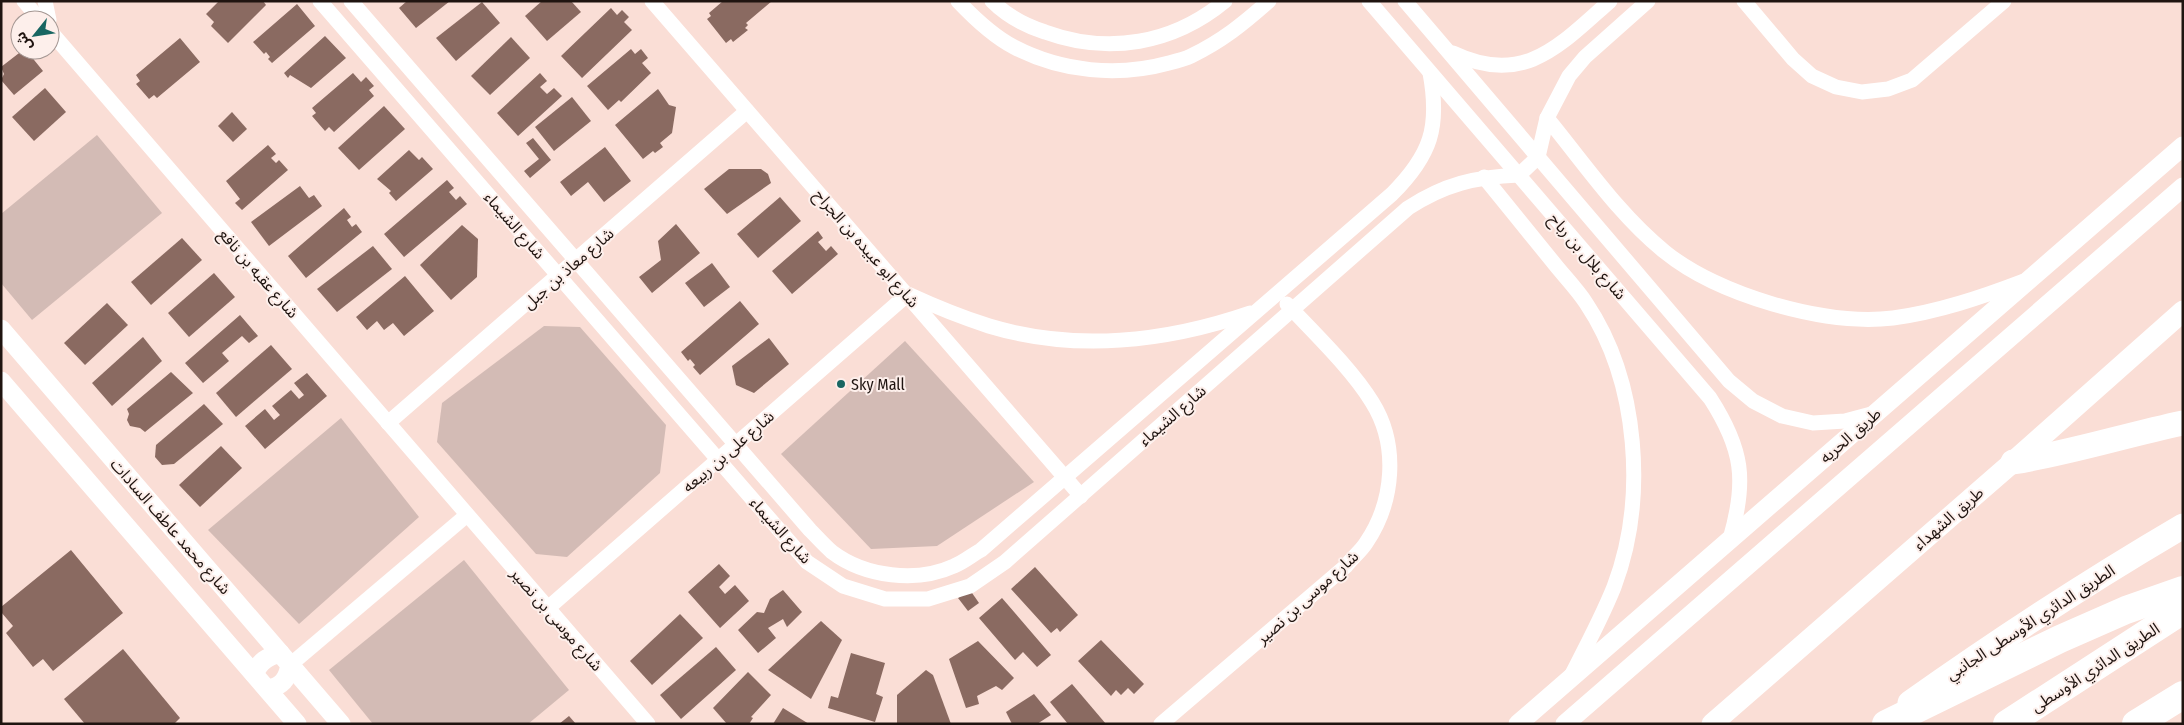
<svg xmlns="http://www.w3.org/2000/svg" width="2184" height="725" font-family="'Fira Sans Condensed','Noto Sans Arabic',sans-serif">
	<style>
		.green { fill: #d3bbb5 }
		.building { fill: #8a6a61 }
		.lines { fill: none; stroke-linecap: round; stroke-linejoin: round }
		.minor { stroke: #fff; stroke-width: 15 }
		.tertiary { stroke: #fff; stroke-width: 19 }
		.secondary { stroke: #fff; stroke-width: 21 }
		.trunk { stroke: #fff; stroke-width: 25 }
		.motorway { stroke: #fff; stroke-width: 28 }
		.poi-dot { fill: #186662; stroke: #fdefeb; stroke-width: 2 }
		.labels { text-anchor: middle; stroke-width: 4; stroke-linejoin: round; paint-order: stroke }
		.street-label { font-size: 16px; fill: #1f1410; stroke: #fdefeb }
		.poi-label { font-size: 16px; fill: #1f1410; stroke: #fdefeb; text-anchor: start }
	</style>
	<rect width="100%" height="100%" fill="#faded6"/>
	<g class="green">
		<polygon points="97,135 162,213 32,320 1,283 1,214"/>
		<polygon points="544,326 580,327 666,425 660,473 567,557 536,554 437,442 442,403"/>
		<polygon points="905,341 1034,482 937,546 871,549 781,454"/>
		<polygon points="341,418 419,517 299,624 208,530"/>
		<polygon points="464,560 569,690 528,724 373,724 329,670"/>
	</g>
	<g class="building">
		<polygon points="219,1 263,1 266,5 228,43 211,26 214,22 206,14"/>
		<polygon points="407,1 450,1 416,28 399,8"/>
		<polygon points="542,1 571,1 581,12 547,41 525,16"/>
		<polygon points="723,1 772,1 746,23 748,25 745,28 748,30 733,42 731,39 726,43 707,19 711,16 709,13"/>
		<polygon points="482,2 500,23 456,61 436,38"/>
		<polygon points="297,4 315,26 272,63 268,59 270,57 266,52 264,54 253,42"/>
		<polygon points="611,8 617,15 622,10 629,17 624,22 632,30 582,78 561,56"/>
		<polygon points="325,36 346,58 311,88 290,75 288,78 284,73"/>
		<polygon points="511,37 530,58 490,95 471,76"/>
		<polygon points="180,38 200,62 157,98 154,95 149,99 136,84 140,81 136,75"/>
		<polygon points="631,49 635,54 641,49 648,58 642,63 651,73 621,102 619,100 608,110 587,86"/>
		<polygon points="23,50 26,50 43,71 14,95 1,80 4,74 1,67"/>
		<polygon points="353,73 361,82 366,77 374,86 369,90 374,96 334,132 329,127 325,131 312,116 316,113 312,108"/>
		<polygon points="540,73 547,81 540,87 547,94 554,88 562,96 518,136 497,113"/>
		<polygon points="45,88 66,112 34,141 12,117"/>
		<polygon points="658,89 669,105 676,107 672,133 660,143 663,147 655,153 653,151 643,159 615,125"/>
		<polygon points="572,97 591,121 554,151 535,127"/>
		<polygon points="384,106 405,129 359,170 338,148"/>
		<polygon points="232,112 247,129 233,142 218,126"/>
		<polygon points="533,138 551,160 530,178 524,171 539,159 526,143"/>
		<polygon points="268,145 276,154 271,158 276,163 279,160 288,170 242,210 235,203 240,199 226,181"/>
		<polygon points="605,147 631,181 604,202 588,182 571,196 560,182"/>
		<polygon points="409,150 419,160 422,157 433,169 396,201 389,193 391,191 377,179"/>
		<polygon points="729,169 761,169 768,174 771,183 727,214 704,189"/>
		<polygon points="447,180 454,188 449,192 456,200 460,196 467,204 404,257 384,234"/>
		<polygon points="300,186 309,198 314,195 322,206 269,246 251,222"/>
		<polygon points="780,197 801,221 758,258 737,234"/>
		<polygon points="344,208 351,217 347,220 352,227 356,224 362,232 306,278 288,256"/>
		<polygon points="676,224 700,253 652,293 639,277 661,260 658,241"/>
		<polygon points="462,225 478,239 477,277 451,300 420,265"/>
		<polygon points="818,231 823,238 818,242 826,251 831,246 838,254 792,294 772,271"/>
		<polygon points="182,238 202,260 151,305 131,282"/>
		<polygon points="373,246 392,269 337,312 317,289"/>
		<polygon points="712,263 730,287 704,307 685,283"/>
		<polygon points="214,273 235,297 189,337 168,313"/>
		<polygon points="405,276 434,311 404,336 393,323 384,330 377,321 367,330 356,317"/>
		<polygon points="740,301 759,324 700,375 693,367 695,365 690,359 688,361 681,352"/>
		<polygon points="107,303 128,325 85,365 64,343"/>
		<polygon points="240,315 258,336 249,343 242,336 222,353 229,361 203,383 185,363"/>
		<polygon points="143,337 162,361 112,406 92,383"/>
		<polygon points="769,338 789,364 754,393 736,385 732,366"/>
		<polygon points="271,345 292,369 236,417 216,393"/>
		<polygon points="171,372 193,393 145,432 140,428 130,426 127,420 129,414 127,409"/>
		<polygon points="307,373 327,396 265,449 245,426 265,409 274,420 280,415 272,406 291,390 299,399 304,395 294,383"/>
		<polygon points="204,404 223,424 174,464 162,465 155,457 156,445"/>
		<polygon points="221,446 242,468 200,507 179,485"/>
		<polygon points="71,550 123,613 53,671 43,659 33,667 6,633 13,626 1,612 1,607"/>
		<polygon points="719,564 730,576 719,587 725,594 735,585 749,601 720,628 688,592"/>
		<polygon points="1035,567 1078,615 1060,632 1057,628 1051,633 1011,589"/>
		<polygon points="783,590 802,612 787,627 783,619 768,628 776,638 758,653 738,630 757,612 764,613 770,599"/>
		<polygon points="970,590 979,603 968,611 958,598"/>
		<polygon points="1002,598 1051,655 1037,667 1023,652 1015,660 979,618"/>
		<polygon points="680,614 703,638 652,685 630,661"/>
		<polygon points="821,621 842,640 811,699 768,670"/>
		<polygon points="1101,640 1144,684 1134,694 1128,688 1121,695 1116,690 1111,696 1078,661"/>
		<polygon points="978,641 1014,678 1002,690 996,686 977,696 979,704 966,708 949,659"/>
		<polygon points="716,647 736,670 681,719 660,695"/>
		<polygon points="123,649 180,718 174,724 85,724 64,699"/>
		<polygon points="851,653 885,663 876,694 883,697 875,722 828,708 831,696 838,698"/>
		<polygon points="926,670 933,675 951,724 897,724 897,695"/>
		<polygon points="748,672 771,695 751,717 753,718 749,724 727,724 713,708"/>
		<polygon points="1072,684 1106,724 1068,724 1050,702"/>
		<polygon points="1034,694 1051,715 1037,724 1012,724 1006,712"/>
		<polygon points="783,708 809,724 773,724"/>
		<polygon points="569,716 576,724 559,724"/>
	</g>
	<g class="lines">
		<g class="minor">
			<polyline points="24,1 40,20"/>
			<polyline points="45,1 49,20"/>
			<path d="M320 1 807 562 843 586 885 599H928L970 586 1005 562 1408 208C1445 184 1475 177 1519 175L1538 157 1547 118 1569 76 1585 57 1648 1"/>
			<path d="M351 1 810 530C817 537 824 545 832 552 865 577 917 583 954 566 964 562 972 555 981 550L1392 194C1431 155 1440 127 1430 73"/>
			<polyline points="652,1 1081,496"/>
			<path d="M958 1C975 19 993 36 1014 47 1062 72 1118 77 1169 63 1177 61 1185 59 1191 56 1222 41 1243 24 1269 1"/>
			<path d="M992 1C1006 15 1026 26 1045 32 1108 55 1173 44 1225 1"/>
			<path d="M1369 1 1710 398C1743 449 1747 481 1730 539"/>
			<polyline points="1405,1 1729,381 1753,401 1782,416 1813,423 1845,421 1875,413"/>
			<polyline points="1744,1 1793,59 1812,76 1836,87 1862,92 1888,89 1912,80 2004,1"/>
			<polyline points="50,31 648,724"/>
			<path d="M1453 53C1524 87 1560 45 1610 1"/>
			<path d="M1547 118C1584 163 1619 215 1665 252 1718 295 1824 326 1893 318 1938 312 1982 297 2024 281"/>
			<path d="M1484 177C1507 205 1530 234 1553 262 1564 276 1577 289 1586 303 1639 382 1647 500 1614 587 1602 617 1586 647 1571 676"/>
			<polyline points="388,423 747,111"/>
			<path d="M548 608 908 294C934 306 961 317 989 326 1075 352 1166 342 1250 313"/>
			<polyline points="290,665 467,515"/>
			<path d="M1161 724 1346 566C1352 558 1361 551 1366 543 1394 502 1399 445 1372 402 1351 368 1314 333 1287 304"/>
		</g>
		<g class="tertiary">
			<polyline points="1,329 341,724"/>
			<polyline points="1,381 297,724"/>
			<path d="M254 674C260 661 267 657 280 653"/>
			<path d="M268 689C282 686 287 680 290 665"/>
			<polyline points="1518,724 2183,146"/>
			<polyline points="1565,724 2183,187"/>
		</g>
		<polyline class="secondary" points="1712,724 2013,462 2183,311"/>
		<g class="trunk">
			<path d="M2013 462C2070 453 2126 435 2183 423"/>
			<path d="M1910 703C1999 640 2089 581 2183 526"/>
		</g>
		<g class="motorway">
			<polyline points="1886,724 2060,639 2126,610 2183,590"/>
			<polyline points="2007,724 2183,610"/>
			<polyline points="2136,724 2183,695"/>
		</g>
	</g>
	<circle class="poi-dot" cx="841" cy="384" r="5"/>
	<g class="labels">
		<g class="street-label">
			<text transform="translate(515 225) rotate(49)" y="6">شارع الشيماء</text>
			<text transform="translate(867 248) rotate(49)" y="6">شارع ابو عبيده بن الجراح</text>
			<text transform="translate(1588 256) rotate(49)" y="6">شارع بلال بن رباح</text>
			<text transform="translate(568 268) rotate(-41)" y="6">شارع معاذ بن جبل</text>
			<text transform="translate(259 273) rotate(49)" y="6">شارع عقبه بن نافع</text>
			<text transform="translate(1172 415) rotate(-41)" y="6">شارع الشيماء</text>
			<text transform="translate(1850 435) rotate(-41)" y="6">طريق الحريه</text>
			<text transform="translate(728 451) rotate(-41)" y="6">شارع على بن ربيعه</text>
			<text transform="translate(1948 518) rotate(-41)" y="6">طريق الشهداء</text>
			<text transform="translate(171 526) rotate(49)" y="6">شارع محمد عاطف السادات</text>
			<text transform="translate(781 530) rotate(48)" y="6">شارع الشيماء</text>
			<text transform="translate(1307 597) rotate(-42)" y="6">شارع موسى بن نصير</text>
			<text transform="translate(557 619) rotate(49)" y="6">شارع موسى بن نصير</text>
			<text transform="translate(2030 622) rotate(-33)" y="6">الطريق الدائري الأوسطى الجانبي</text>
			<text transform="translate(2095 667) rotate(-33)" y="6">الطريق الدائري الأوسطى</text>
		</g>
		<g class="poi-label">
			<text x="851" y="390">Sky Mall</text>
		</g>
	</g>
	<rect width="2184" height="725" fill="none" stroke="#1f1410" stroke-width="5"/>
	<g transform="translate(35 35) rotate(240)"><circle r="24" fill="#fdefeb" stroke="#a49793"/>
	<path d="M0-4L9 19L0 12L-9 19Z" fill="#186662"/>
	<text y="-8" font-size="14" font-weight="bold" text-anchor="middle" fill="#1f1410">ش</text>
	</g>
</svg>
